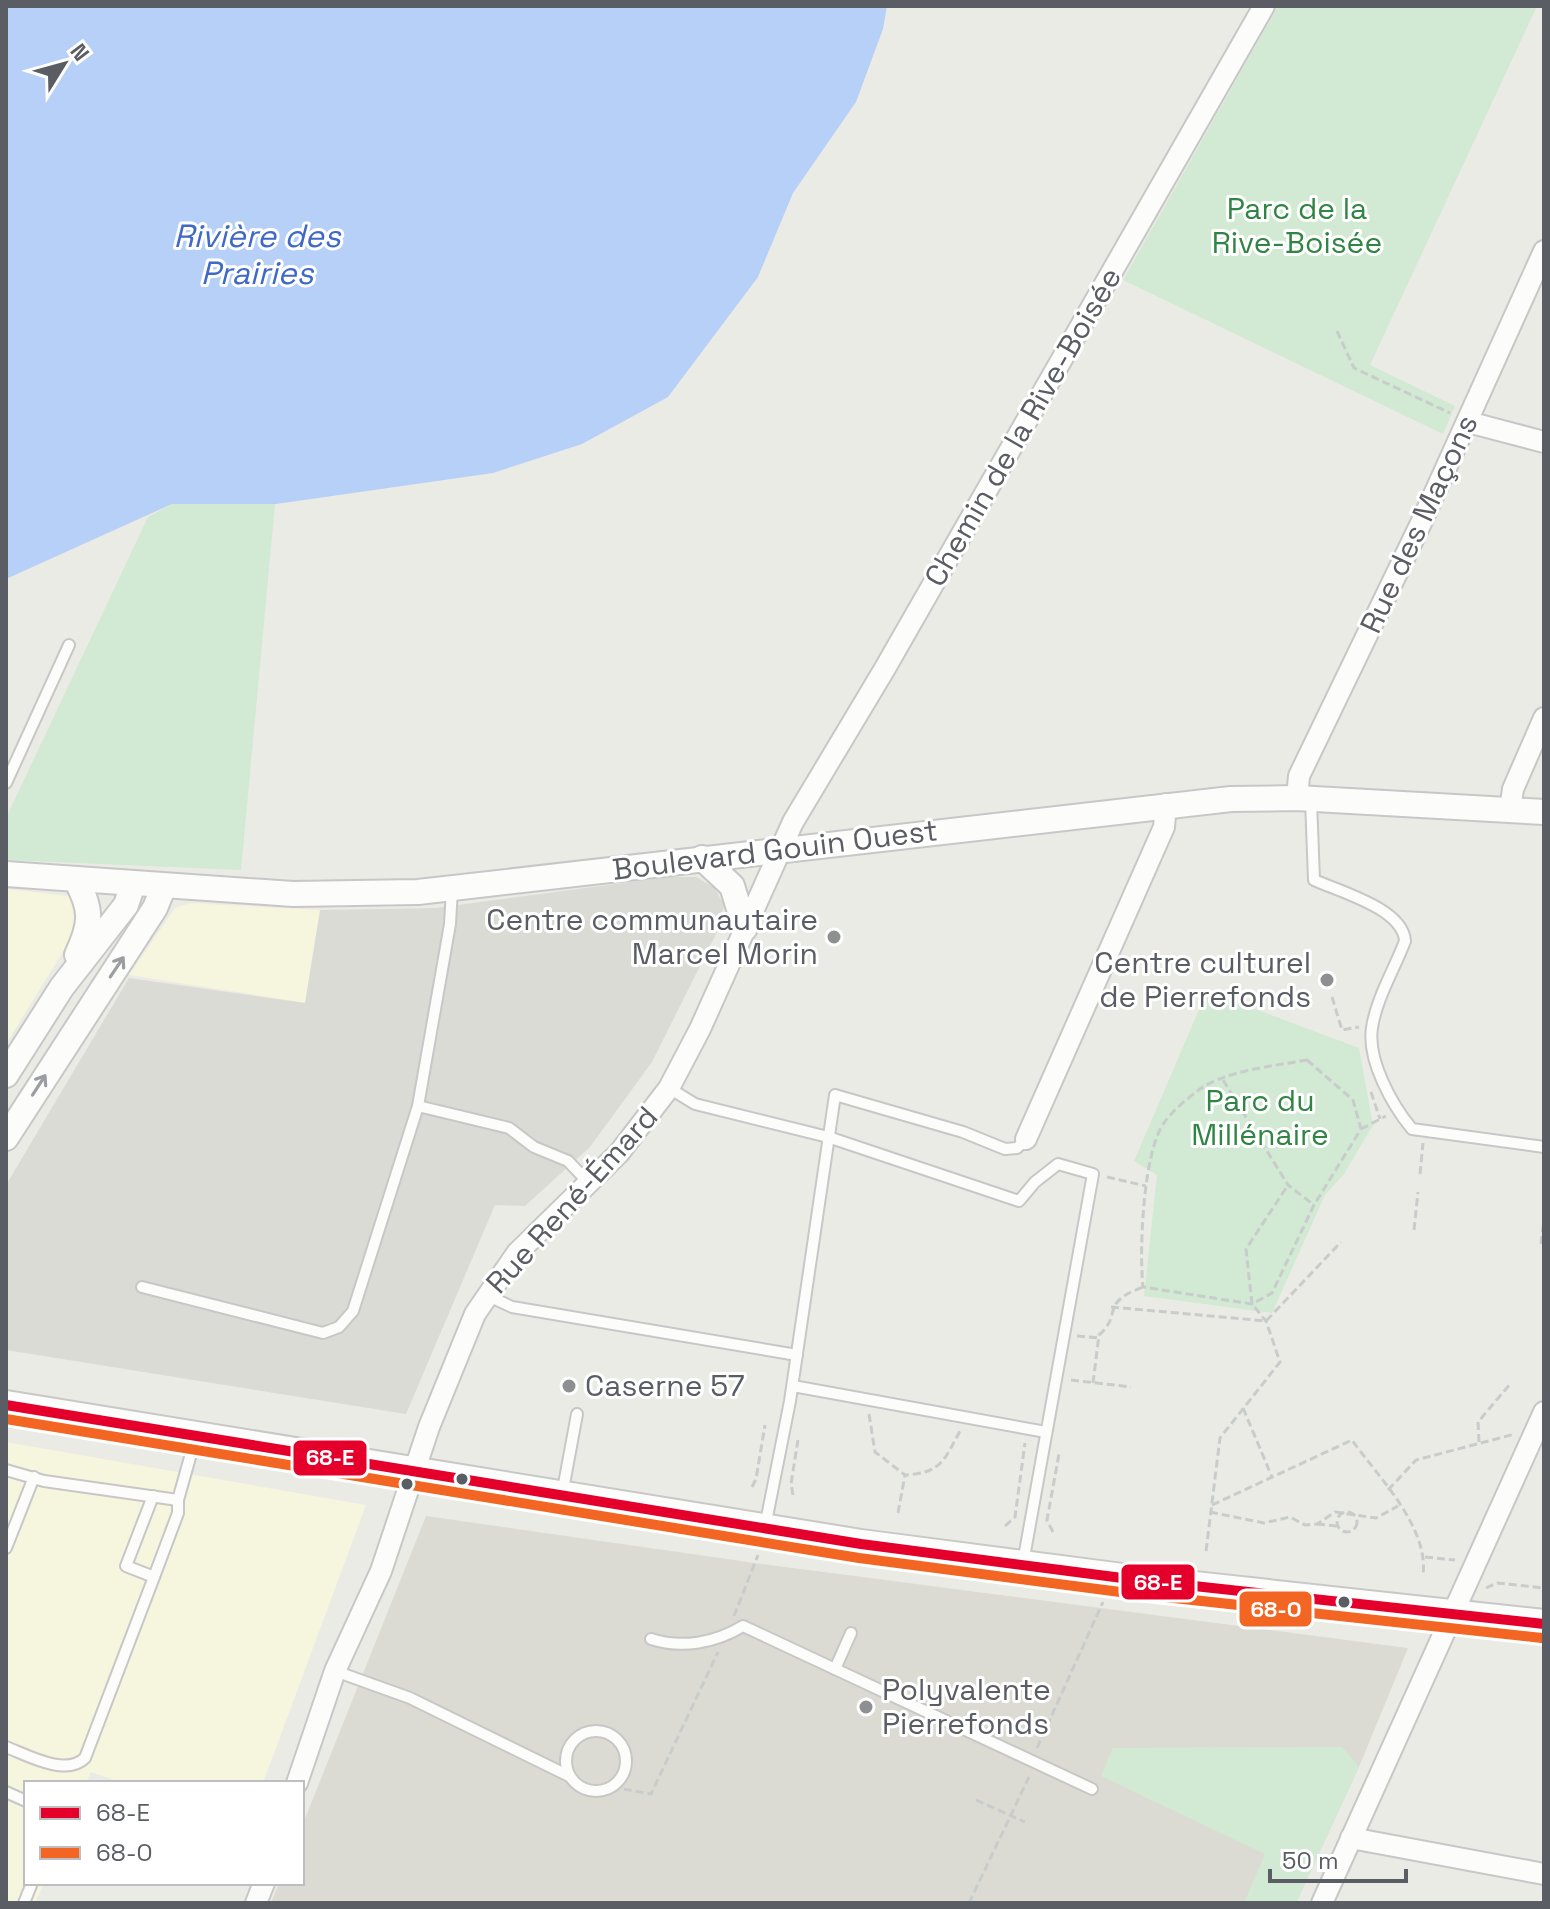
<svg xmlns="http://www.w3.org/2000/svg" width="1550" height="1909" font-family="'Space Grotesk',sans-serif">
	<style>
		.commercial { fill: #f6f5dd }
		.industrial { fill: #dbdbd5 }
		.education { fill: #dcdbd3 }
		.green { fill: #d2e9d3 }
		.water { fill: #b7d0f7 }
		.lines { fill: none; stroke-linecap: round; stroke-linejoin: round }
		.service-casing { stroke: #c7c7c7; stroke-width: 14 }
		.minor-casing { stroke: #c7c7c7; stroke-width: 24 }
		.tertiary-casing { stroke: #c7c7c7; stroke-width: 28 }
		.secondary-casing { stroke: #c7c8c7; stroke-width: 32 }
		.path { stroke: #c8cccb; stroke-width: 3; stroke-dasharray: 8 4; stroke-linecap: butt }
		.service { stroke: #fcfcfb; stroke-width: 10 }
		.minor { stroke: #fcfcfb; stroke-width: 20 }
		.tertiary { stroke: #fcfcfb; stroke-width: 24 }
		.secondary { stroke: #fcfcfb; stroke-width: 28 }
		.bus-1-casing { stroke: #fff; stroke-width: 16 }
		.bus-2-casing { stroke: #fff; stroke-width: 16 }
		.bus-1 { stroke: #e4002b; stroke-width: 10 }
		.bus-2 { stroke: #f26522; stroke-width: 10 }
		.oneway { stroke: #9b9da0 }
		.poi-dot { fill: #8d8f91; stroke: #fff; stroke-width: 3 }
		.bus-dot { fill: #5b5d64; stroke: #fff; stroke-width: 3 }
		.labels { text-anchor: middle; stroke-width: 6; stroke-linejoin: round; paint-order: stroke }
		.park-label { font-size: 30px; fill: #318544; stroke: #fff }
		.street-label { font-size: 30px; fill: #5b5d64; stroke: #fff }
		.poi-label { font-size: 30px; fill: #5b5d64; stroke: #fff; text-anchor: end }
		.water-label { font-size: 32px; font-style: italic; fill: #3f69c7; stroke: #fff }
		.line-badge { stroke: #fff; stroke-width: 3 }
		.badge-label { font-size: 22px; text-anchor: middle; font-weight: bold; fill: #fff }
	</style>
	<rect width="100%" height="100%" fill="#ebebe5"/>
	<g class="commercial">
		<polygon points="6,889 68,896 77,906 77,929 6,1044"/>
		<polygon points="190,903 320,910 306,1003 129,975 175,908"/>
		<polygon points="6,1442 366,1505 263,1783 123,1783 91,1772 86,1783 26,1783 26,1883 44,1883 35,1903 6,1903"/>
	</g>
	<polygon class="industrial" points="668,877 696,877 714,887 724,905 718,930 652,1062 590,1147 525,1206 495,1205 406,1414 6,1350 6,1185 129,978 305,1003 320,910 435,908"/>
	<polygon class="education" points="426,1516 770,1565 1408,1648 1359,1767 1296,1903 271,1903 279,1883 302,1883 302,1826"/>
	<g class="green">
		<polygon points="1278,6 1537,6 1370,365 1455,406 1443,434 1123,280"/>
		<polygon points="172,504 275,504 241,870 6,860 6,818 148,517"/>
		<polygon points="1207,991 1359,1048 1373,1125 1344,1174 1325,1195 1272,1313 1144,1296 1157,1175 1134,1161"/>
		<polygon points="1342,1747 1359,1767 1296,1903 1244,1903 1265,1854 1101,1776 1113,1748"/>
	</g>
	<polygon class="water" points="6,6 887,6 883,29 856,102 793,193 758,277 668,397 582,444 493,473 276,504 172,504 6,579"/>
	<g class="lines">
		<g class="service-casing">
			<g id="service">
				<polyline points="6,783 69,645"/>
				<path d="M1311 800 1314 880C1341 892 1403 909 1405 941 1395 968 1376 999 1372 1028 1367 1060 1392 1105 1412 1129L1544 1147"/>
				<polyline points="669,1088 695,1104 828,1137 1019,1201 1035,1182 1058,1164 1093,1174 1023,1563"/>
				<polyline points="418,1106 509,1128 534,1147 568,1161 588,1182"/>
				<polyline points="142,1287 323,1333 339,1327 353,1311 418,1106 450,924 452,889"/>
				<polyline points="486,1295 512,1307 797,1355"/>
				<polyline points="793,1386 1046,1432"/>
				<polyline points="6,1470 44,1481 178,1500 196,1436"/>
				<polyline points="562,1495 577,1414"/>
				<polyline points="153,1496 126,1566 154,1577 178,1513 178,1500"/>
				<polyline points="765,1527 790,1401 835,1095 963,1132 1005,1149 1017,1148 1026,1139"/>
				<polyline points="6,1548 34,1477"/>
				<path d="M651 1639C682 1649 715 1643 743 1626L1092 1789"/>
				<polyline points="835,1669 851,1633"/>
				<polyline points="335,1671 410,1698 569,1776"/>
				<circle cx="596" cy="1761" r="30"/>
				<path d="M6 1747C27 1755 66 1777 85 1758L154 1577"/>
				<polyline points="6,1792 26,1801"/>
				<polyline points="24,1903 32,1883"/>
			</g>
		</g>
		<g class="minor-casing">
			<g id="minor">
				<polyline points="1468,422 1544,442"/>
				<polyline points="1297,798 1299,776 1422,521 1544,251"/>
				<polyline points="1510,810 1513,789 1544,718"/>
				<polyline points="1026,1139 1164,827 1166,804"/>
				<polyline points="297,1783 335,1671 381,1571 429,1427 475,1314 517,1253 619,1153 669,1088 700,1029 793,822 884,670 1264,6"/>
				<polyline points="1351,1838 1544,1874"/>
				<polyline points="256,1903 264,1883"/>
				<polyline points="1322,1903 1544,1412"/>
			</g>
		</g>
		<g class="tertiary-casing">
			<g id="tertiary">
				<polyline points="702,858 732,886 745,928"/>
				<polyline points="6,874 293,894 418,892 1231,799 1297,798 1544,812"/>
				<path d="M76 880C93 910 91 925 77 955"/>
				<polyline points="6,1075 62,987 126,905 133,884"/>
				<polyline points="6,1138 155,908 164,886"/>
			</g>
		</g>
		<g class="secondary-casing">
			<polyline id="secondary" points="6,1405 861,1544 1130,1579 1544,1624"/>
		</g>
		<g class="path">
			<polyline points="1337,331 1354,368 1450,413"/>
			<polyline points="1332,997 1342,1030 1359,1027"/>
			<path d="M1307 1060 1353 1100 1361 1129 1314 1205 1272 1293 1252 1304 1143 1287C1139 1251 1143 1152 1164 1123 1171 1112 1189 1097 1200 1089 1228 1070 1274 1066 1307 1060Z"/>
			<polyline points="1223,1080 1288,1185 1314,1205"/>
			<polyline points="1371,1092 1380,1119"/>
			<polyline points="1361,1129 1386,1116"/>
			<polyline points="1420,1174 1423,1143"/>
			<polyline points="1107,1177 1146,1186"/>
			<polyline points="1414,1230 1418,1192"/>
			<polyline points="1541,1244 1544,1219"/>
			<polyline points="1111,1307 1266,1321 1341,1242"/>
			<polyline points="1077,1336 1099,1338"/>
			<polyline points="1071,1380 1131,1387"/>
			<path d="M1093 1383 1099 1335C1123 1314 1099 1303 1143 1287"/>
			<polyline points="1243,1408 1272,1477"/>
			<path d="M869 1414 875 1452 905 1475C943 1473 945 1458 961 1429"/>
			<polyline points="1479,1442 1478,1422 1511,1383"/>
			<polyline points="752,1487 756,1479 765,1425"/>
			<polyline points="1388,1490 1416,1460 1515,1434"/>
			<polyline points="793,1495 791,1484 798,1440"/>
			<path d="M1212 1505 1352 1440C1379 1478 1429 1527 1423 1575"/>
			<polyline points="1210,1512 1264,1523 1290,1517 1305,1525 1317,1524 1335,1512 1376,1518 1398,1506"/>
			<circle cx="1347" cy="1522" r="10"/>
			<polyline points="898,1513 905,1475"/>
			<polyline points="1317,1524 1337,1526"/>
			<polyline points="1005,1526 1015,1517 1025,1443"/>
			<polyline points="1053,1532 1047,1520 1059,1454"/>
			<polyline points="1206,1551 1220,1438 1280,1362 1266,1321 1252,1304 1246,1249 1288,1185"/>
			<polyline points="1425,1557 1455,1560"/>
			<polyline points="1486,1588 1497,1583 1544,1588"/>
			<polyline points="734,1616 758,1555"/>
			<polyline points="1037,1748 1103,1602"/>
			<polyline points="612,1787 651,1794 718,1652"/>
			<polyline points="976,1800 1025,1822"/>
			<polyline points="969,1903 1029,1777"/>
		</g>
		<use href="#service" class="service"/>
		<use href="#minor" class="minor"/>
		<use href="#tertiary" class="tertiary"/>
		<use href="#secondary" class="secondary"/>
		<g class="bus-1-casing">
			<polyline id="bus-1" points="6,1405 861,1544 1130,1579 1544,1624"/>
		</g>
		<g class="bus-2-casing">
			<polyline id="bus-2" points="6,1419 859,1558 1128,1593 1542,1638"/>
		</g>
		<use href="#bus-1" class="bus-1"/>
		<use href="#bus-2" class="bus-2"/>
	</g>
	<defs><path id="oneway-shaft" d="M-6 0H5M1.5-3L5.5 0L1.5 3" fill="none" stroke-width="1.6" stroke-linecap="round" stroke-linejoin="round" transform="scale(2)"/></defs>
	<g class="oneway">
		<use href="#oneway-shaft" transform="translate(117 967) rotate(-56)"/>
		<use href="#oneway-shaft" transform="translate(39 1085) rotate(-57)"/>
	</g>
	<g class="poi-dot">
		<circle cx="834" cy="937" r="8"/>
		<circle cx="1327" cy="980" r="8"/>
		<circle cx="569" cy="1386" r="8"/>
		<circle cx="866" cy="1707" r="8"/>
	</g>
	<g class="bus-dot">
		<circle cx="462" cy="1479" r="7"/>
		<circle cx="407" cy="1484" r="7"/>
		<circle cx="1344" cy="1602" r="7"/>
	</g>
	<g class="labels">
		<g class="park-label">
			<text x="1297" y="219">Parc de la<tspan x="1297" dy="34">Rive-Boisée</tspan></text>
			<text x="1260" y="1111">Parc du<tspan x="1260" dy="34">Millénaire</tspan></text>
		</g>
		<g class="street-label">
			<text transform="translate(1023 427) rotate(-60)" y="10">Chemin de la Rive-Boisée</text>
			<text transform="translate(1419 524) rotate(-65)" y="10">Rue des Maçons</text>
			<text transform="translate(775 850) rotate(-7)" y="10">Boulevard Gouin Ouest</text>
			<text transform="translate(572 1200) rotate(-48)" y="10">Rue René-Émard</text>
		</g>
		<g class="poi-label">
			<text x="818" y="930">Centre communautaire<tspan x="818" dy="34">Marcel Morin</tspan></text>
			<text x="1311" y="973">Centre culturel<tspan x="1311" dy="34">de Pierrefonds</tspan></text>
			<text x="585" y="1396" text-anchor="start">Caserne 57</text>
			<text x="882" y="1700" text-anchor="start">Polyvalente<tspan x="882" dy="34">Pierrefonds</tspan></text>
		</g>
		<g class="water-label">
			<text x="257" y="247">Rivière des<tspan x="257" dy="37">Prairies</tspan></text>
		</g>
	</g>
	<g class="line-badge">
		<rect x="292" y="1439" width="76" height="38" rx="8" fill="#e4002b"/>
		<rect x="1120" y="1563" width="76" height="38" rx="8" fill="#e4002b"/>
		<rect x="1238" y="1590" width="75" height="38" rx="8" fill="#f26522"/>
	</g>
	<g class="badge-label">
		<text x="330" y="1465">68-E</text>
		<text x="1158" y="1590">68-E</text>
		<text x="1276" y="1617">68-O</text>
	</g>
	<rect width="1550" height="1909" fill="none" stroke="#5b5d64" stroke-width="16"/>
	<rect x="24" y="1781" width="280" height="104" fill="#ffffff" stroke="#bdbec1" stroke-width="2"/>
	<rect x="40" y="1807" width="40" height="12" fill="#e4002b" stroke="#bdbec1" stroke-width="2"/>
	<text x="96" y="1821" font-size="24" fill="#5b5d64">68-E</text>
	<rect x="40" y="1847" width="40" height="12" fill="#f26522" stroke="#bdbec1" stroke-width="2"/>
	<text x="96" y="1861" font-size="24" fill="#5b5d64">68-O</text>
	<g transform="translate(64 64) rotate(53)" stroke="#ffffff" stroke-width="6" paint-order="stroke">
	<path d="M0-6L14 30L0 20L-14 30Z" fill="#5b5d64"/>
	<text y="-12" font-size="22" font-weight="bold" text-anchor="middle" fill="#5b5d64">N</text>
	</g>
	<path d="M1270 1869v12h136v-12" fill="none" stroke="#5b5d64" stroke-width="4"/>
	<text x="1282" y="1869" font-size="24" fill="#5b5d64" stroke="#ffffff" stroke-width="6" paint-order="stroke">50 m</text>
</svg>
